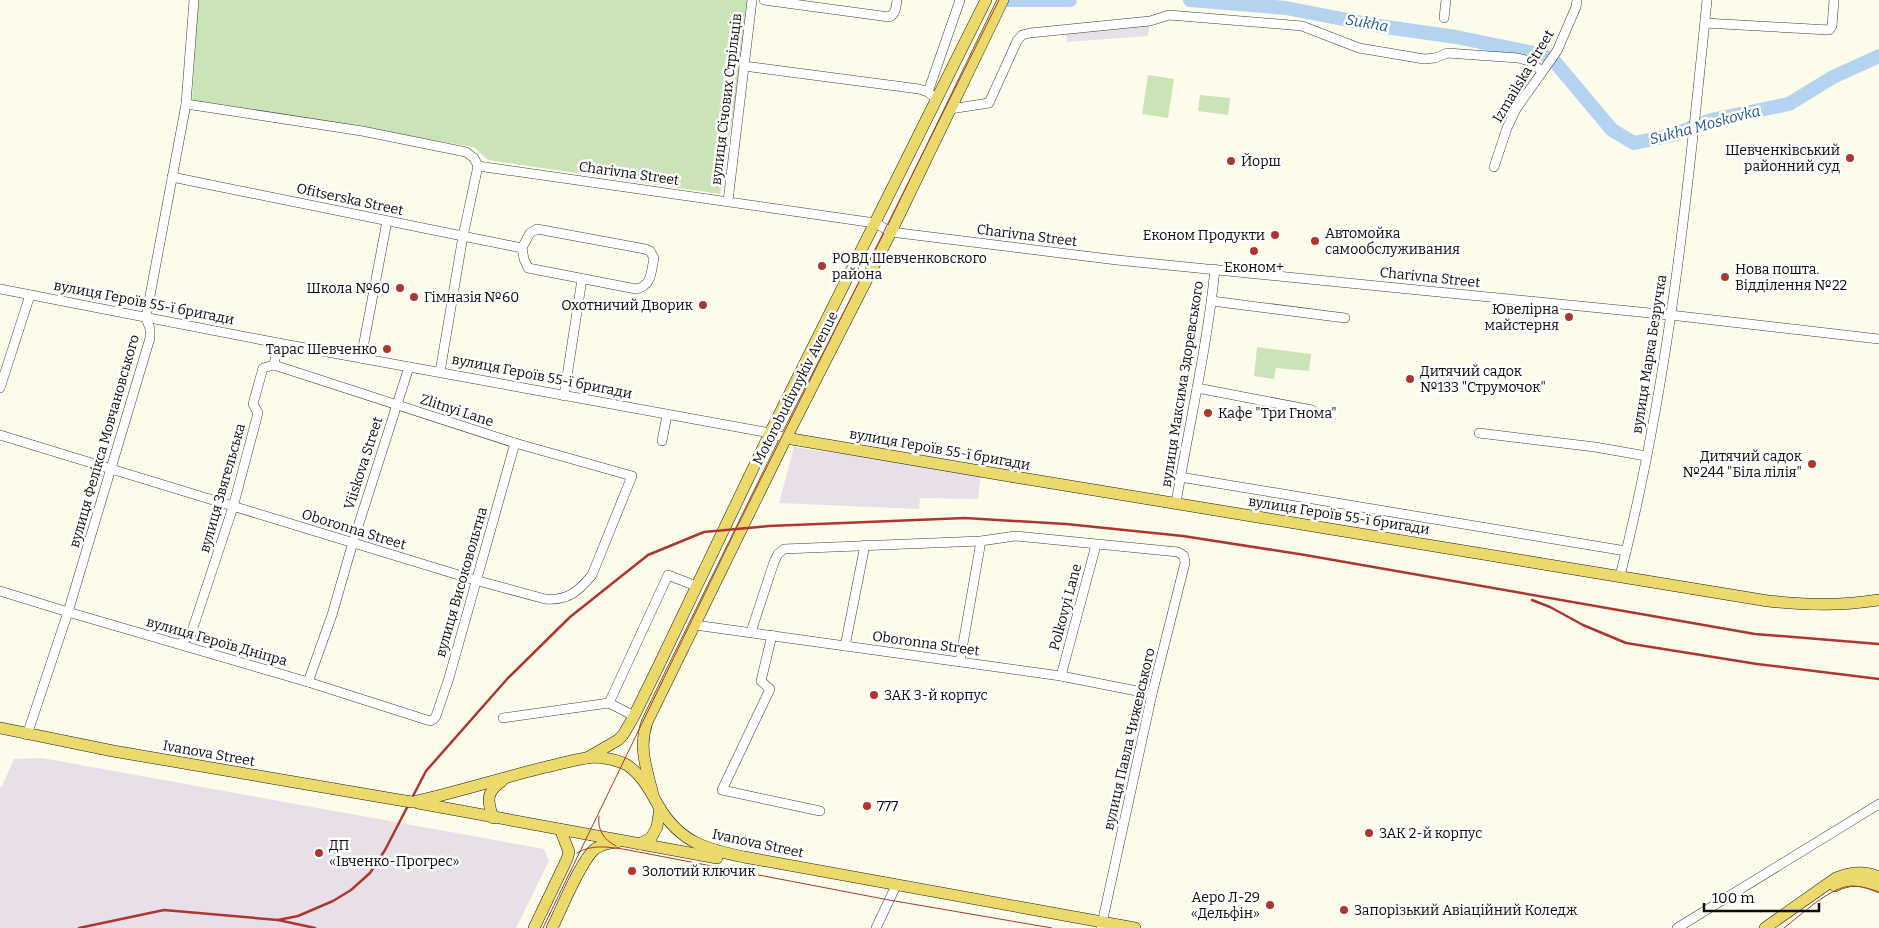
<svg xmlns="http://www.w3.org/2000/svg" width="1879" height="928" font-family="Bitter,serif">
	<style>
		.industrial { fill: #e9dfe9 }
		.green { fill: #cae4b8 }
		.lines { fill: none; stroke-linecap: round; stroke-linejoin: round }
		.river { stroke: #b4d3f0; stroke-width: 14 }
		.minor-casing { stroke: #3e3e3e; stroke-width: 10 }
		.major-casing { stroke: #1c1c1c; stroke-width: 12 }
		.minor { stroke: #fff; stroke-width: 9 }
		.major { stroke: #ecd96c; stroke-width: 11 }
		.tram { stroke: #ad3730; stroke-width: 1 }
		.rail { stroke: #ad3730; stroke-width: 2.5 }
		.major-bridge-casing { stroke: #1c1c1c; stroke-width: 12; stroke-linecap: butt }
		.major-bridge { stroke: #ecd96c; stroke-width: 11 }
		.poi-dot { fill: #ad3730; stroke: #fff; stroke-width: 2 }
		.labels { text-anchor: middle; stroke-width: 5; stroke-linejoin: round; paint-order: stroke }
		.street-label { font-size: 14px; fill: #0b0b0b; stroke: #fff }
		.poi-label { font-size: 14px; fill: #0b0b0b; stroke: #fff; text-anchor: start }
		.water-label { font-size: 15px; font-style: italic; fill: #205490; stroke: #fff }
	</style>
	<rect width="100%" height="100%" fill="#fdfbea"/>
	<g class="industrial">
		<polygon points="1150,21 1148,36 1067,42 1065,28"/>
		<polygon points="794,447 981,474 978,499 920,498 919,509 779,503"/>
		<polygon points="42,758 544,849 549,861 516,928 0,928 0,787 2,786 14,759"/>
	</g>
	<g class="green">
		<polygon points="198,0 748,0 741,66 720,194 488,160 474,147 192,101"/>
		<polygon points="1148,75 1174,79 1168,118 1142,114"/>
		<polygon points="1200,95 1230,98 1228,115 1198,111"/>
		<polygon points="1257,347 1311,354 1309,371 1276,368 1274,379 1254,376"/>
	</g>
	<g class="lines">
		<g class="river">
			<polyline points="1005,0 1070,0"/>
			<polyline points="1190,0 1286,8 1379,26 1456,37 1544,55"/>
			<polyline points="1555,62 1612,130 1634,143 1673,135 1711,120 1789,104 1833,77 1879,56"/>
		</g>
		<g class="minor-casing">
			<g id="minor">
				<path d="M764 0 889 17C896 14 896 7 897 0"/>
				<polyline points="1444,18 1446,0"/>
				<polyline points="1705,23 1829,30 1832,26 1834,0"/>
				<polyline points="744,66 919,89 928,92 936,99"/>
				<polyline points="928,92 960,0"/>
				<polyline points="186,104 362,131 466,152 474,158 478,166"/>
				<polyline points="950,109 989,103 1017,41 1022,35 1030,33 1150,21 1169,15 1302,26 1359,48 1424,59 1435,58 1447,53 1518,58 1529,61 1542,71"/>
				<polyline points="478,166 875,223 891,232 1117,260 1670,315 1879,339"/>
				<polyline points="1494,167 1507,128 1516,109 1557,51 1576,7 1577,0"/>
				<path d="M172 177 522 248 524 259 528 268 636 289C652 286 651 272 654 258L650 251 645 249 537 229 530 233 522 248"/>
				<polyline points="728,201 752,0"/>
				<polyline points="0,289 278,343 770,433 786,438"/>
				<polyline points="1212,301 1345,318"/>
				<polyline points="361,358 387,221"/>
				<polyline points="440,372 463,236 478,166"/>
				<polyline points="0,388 30,295"/>
				<polyline points="1197,388 1312,410"/>
				<polyline points="564,396 582,279"/>
				<polyline points="1479,433 1595,447 1646,456"/>
				<path d="M0 435 475 580 545 599C567 601 578 592 592 575L632 476 515 443 274 365"/>
				<polyline points="662,441 667,415"/>
				<polyline points="1180,477 1626,551"/>
				<path d="M1176 503C1189 425 1207 348 1215 269"/>
				<path d="M1620 576C1668 388 1688 193 1707 0"/>
				<polyline points="0,591 68,612 308,682 430,721 434,719 436,716 449,678 515,443"/>
				<polyline points="695,625 1061,676 1152,694"/>
				<polyline points="751,632 774,562 778,554 784,549 981,541 1015,536 1178,552 1184,556 1185,563 1152,694 1101,928"/>
				<polyline points="772,635 761,681 770,689 722,790 820,811"/>
				<polyline points="180,644 191,634 233,507 258,413 253,404 263,368 274,365 278,343"/>
				<polyline points="845,646 865,545"/>
				<polyline points="960,661 981,541"/>
				<polyline points="1061,676 1096,545"/>
				<polyline points="308,682 332,615 353,542 409,367"/>
				<polyline points="634,716 609,703 668,575 696,586"/>
				<polyline points="503,718 609,703"/>
				<polyline points="27,735 68,612 150,338 150,329 146,317 186,104 194,0"/>
				<polyline points="876,928 894,890"/>
				<polyline points="1677,928 1879,804"/>
			</g>
		</g>
		<g class="major-casing">
			<g id="major">
				<path d="M786 438 1015 477 1768 601C1807 605 1840 606 1879 600"/>
				<polyline points="0,728 113,751 405,801"/>
				<polyline points="587,758 618,740 623,735 633,718 658,667 770,433 986,0"/>
				<path d="M653 795C647 769 638 749 647 722L786 438 891 232 1003 0"/>
				<path d="M413 802C458 792 501 778 546 767 559 764 573 760 586 758 598 756 616 759 627 765 642 775 651 792 659 807 681 843 706 849 744 857L1135 928"/>
				<polyline points="418,803 717,858"/>
				<path d="M493 818C487 800 486 792 502 781"/>
				<polyline points="639,844 651,838 657,827 660,808"/>
				<path d="M1835 886C1849 878 1865 880 1879 887"/>
				<polyline points="534,928 567,859 569,852 561,831"/>
				<path d="M552 928C561 910 581 860 595 849 601 844 609 843 617 842"/>
				<path d="M1765 928 1836 878C1850 872 1864 870 1879 877"/>
			</g>
		</g>
		<use href="#minor" class="minor"/>
		<use href="#major" class="major"/>
		<g class="tram">
			<path d="M599 816C597 830 604 840 616 846"/>
			<path d="M577 853C592 844 607 847 623 849L889 900 1052 928"/>
			<polyline points="543,928 736,529 999,0"/>
			<path d="M1784 928C1801 915 1831 886 1852 886 1861 886 1871 889 1879 892"/>
		</g>
		<g class="rail">
			<polyline points="1532,600 1550,607 1583,625 1626,643 1757,664 1879,679"/>
			<polyline points="278,920 298,916 333,901 351,890 370,873 385,850 426,771 508,678 570,617 648,555 704,532 769,526 965,518 1066,524 1183,536 1305,555 1755,634 1879,644"/>
			<polyline points="79,928 164,910 278,920 315,928"/>
		</g>
		<g class="major-bridge-casing">
			<polyline id="major-bridge" points="405,801 413,802"/>
		</g>
		<use href="#major-bridge" class="major-bridge"/>
	</g>
	<g class="poi-dot">
		<circle cx="1850" cy="158" r="5"/>
		<circle cx="1231" cy="161" r="5"/>
		<circle cx="1275" cy="235" r="5"/>
		<circle cx="1315" cy="241" r="5"/>
		<circle cx="1254" cy="251" r="5"/>
		<circle cx="822" cy="266" r="5"/>
		<circle cx="1725" cy="277" r="5"/>
		<circle cx="400" cy="288" r="5"/>
		<circle cx="414" cy="297" r="5"/>
		<circle cx="703" cy="305" r="5"/>
		<circle cx="1569" cy="317" r="5"/>
		<circle cx="387" cy="349" r="5"/>
		<circle cx="1410" cy="379" r="5"/>
		<circle cx="1208" cy="413" r="5"/>
		<circle cx="1812" cy="464" r="5"/>
		<circle cx="874" cy="695" r="5"/>
		<circle cx="867" cy="806" r="5"/>
		<circle cx="1369" cy="833" r="5"/>
		<circle cx="319" cy="853" r="5"/>
		<circle cx="632" cy="871" r="5"/>
		<circle cx="1270" cy="905" r="5"/>
		<circle cx="1344" cy="910" r="5"/>
	</g>
	<g class="labels">
		<g class="street-label">
			<text transform="translate(1523 76) rotate(-59)" y="5">Izmailska Street</text>
			<text transform="translate(726 99) rotate(-83)" y="5">вулиця Січових Стрільців</text>
			<text transform="translate(629 173) rotate(8)" y="5">Charivna Street</text>
			<text transform="translate(350 199) rotate(12)" y="5">Ofitserska Street</text>
			<text transform="translate(1027 235) rotate(7)" y="5">Charivna Street</text>
			<text transform="translate(1430 277) rotate(6)" y="5">Charivna Street</text>
			<text transform="translate(144 302) rotate(11)" y="5">вулиця Героїв 55-ї бригади</text>
			<text transform="translate(1649 354) rotate(-81)" y="5">вулиця Марка Безручка</text>
			<text transform="translate(542 376) rotate(11)" y="5">вулиця Героїв 55-ї бригади</text>
			<text transform="translate(1182 384) rotate(-81)" y="5">вулиця Максима Здоревського</text>
			<text transform="translate(795 388) rotate(-63)" y="5">Motorobudivnykiv Avenue</text>
			<text transform="translate(457 410) rotate(18)" y="5">Zlitnyi Lane</text>
			<text transform="translate(104 441) rotate(-74)" y="5">вулиця Фелікса Мовчановського</text>
			<text transform="translate(940 449) rotate(10)" y="5">вулиця Героїв 55-ї бригади</text>
			<text transform="translate(363 463) rotate(-72)" y="5">Viiskova Street</text>
			<text transform="translate(222 488) rotate(-74)" y="5">вулиця Звягельська</text>
			<text transform="translate(1339 515) rotate(9)" y="5">вулиця Героїв 55-ї бригади</text>
			<text transform="translate(354 529) rotate(17)" y="5">Oboronna Street</text>
			<text transform="translate(461 582) rotate(-74)" y="5">вулиця Високовольтна</text>
			<text transform="translate(1065 607) rotate(-75)" y="5">Polkovyi Lane</text>
			<text transform="translate(217 641) rotate(16)" y="5">вулиця Героїв Дніпра</text>
			<text transform="translate(926 643) rotate(8)" y="5">Oboronna Street</text>
			<text transform="translate(1129 739) rotate(-77)" y="5">вулиця Павла Чижевського</text>
			<text transform="translate(209 753) rotate(10)" y="5">Ivanova Street</text>
			<text transform="translate(758 843) rotate(12)" y="5">Ivanova Street</text>
		</g>
		<g class="poi-label">
			<text x="1840" y="155" text-anchor="end">Шевченківський<tspan x="1840" dy="16">районний суд</tspan></text>
			<text x="1241" y="166">Йорш</text>
			<text x="1325" y="238">Автомойка<tspan x="1325" dy="16">самообслуживания</tspan></text>
			<text x="1265" y="240" text-anchor="end">Економ Продукти</text>
			<text x="832" y="263">РОВД Шевченковского<tspan x="832" dy="16">района</tspan></text>
			<text x="1254" y="272" text-anchor="middle">Економ+</text>
			<text x="1735" y="274">Нова пошта.<tspan x="1735" dy="16">Відділення №22</tspan></text>
			<text x="390" y="293" text-anchor="end">Школа №60</text>
			<text x="424" y="302">Гімназія №60</text>
			<text x="693" y="310" text-anchor="end">Охотничий Дворик</text>
			<text x="1559" y="314" text-anchor="end">Ювелірна<tspan x="1559" dy="16">майстерня</tspan></text>
			<text x="377" y="354" text-anchor="end">Тарас Шевченко</text>
			<text x="1420" y="376">Дитячий садок<tspan x="1420" dy="16">№133 "Струмочок"</tspan></text>
			<text x="1218" y="418">Кафе "Три Гнома"</text>
			<text x="1802" y="461" text-anchor="end">Дитячий садок<tspan x="1802" dy="16">№244 "Біла лілія"</tspan></text>
			<text x="884" y="700">ЗАК 3-й корпус</text>
			<text x="877" y="811">777</text>
			<text x="1379" y="838">ЗАК 2-й корпус</text>
			<text x="329" y="850">ДП<tspan x="329" dy="16">«Івченко-Прогрес»</tspan></text>
			<text x="642" y="876">Золотий ключик</text>
			<text x="1260" y="902" text-anchor="end">Аеро Л-29<tspan x="1260" dy="16">«Дельфін»</tspan></text>
			<text x="1354" y="915">Запорізький Авіаційний Коледж</text>
		</g>
		<g class="water-label">
			<text transform="translate(1367 23) rotate(10)" y="5">Sukha</text>
			<text transform="translate(1705 125) rotate(-15)" y="5">Sukha Moskovka</text>
		</g>
	</g>
	<path d="M1704 903v8h115v-8" fill="none" stroke="#0b0b0b" stroke-width="2.5"/>
	<text x="1712" y="903" font-size="15" fill="#0b0b0b" stroke="#ffffff" stroke-width="4" paint-order="stroke">100 m</text>
</svg>
